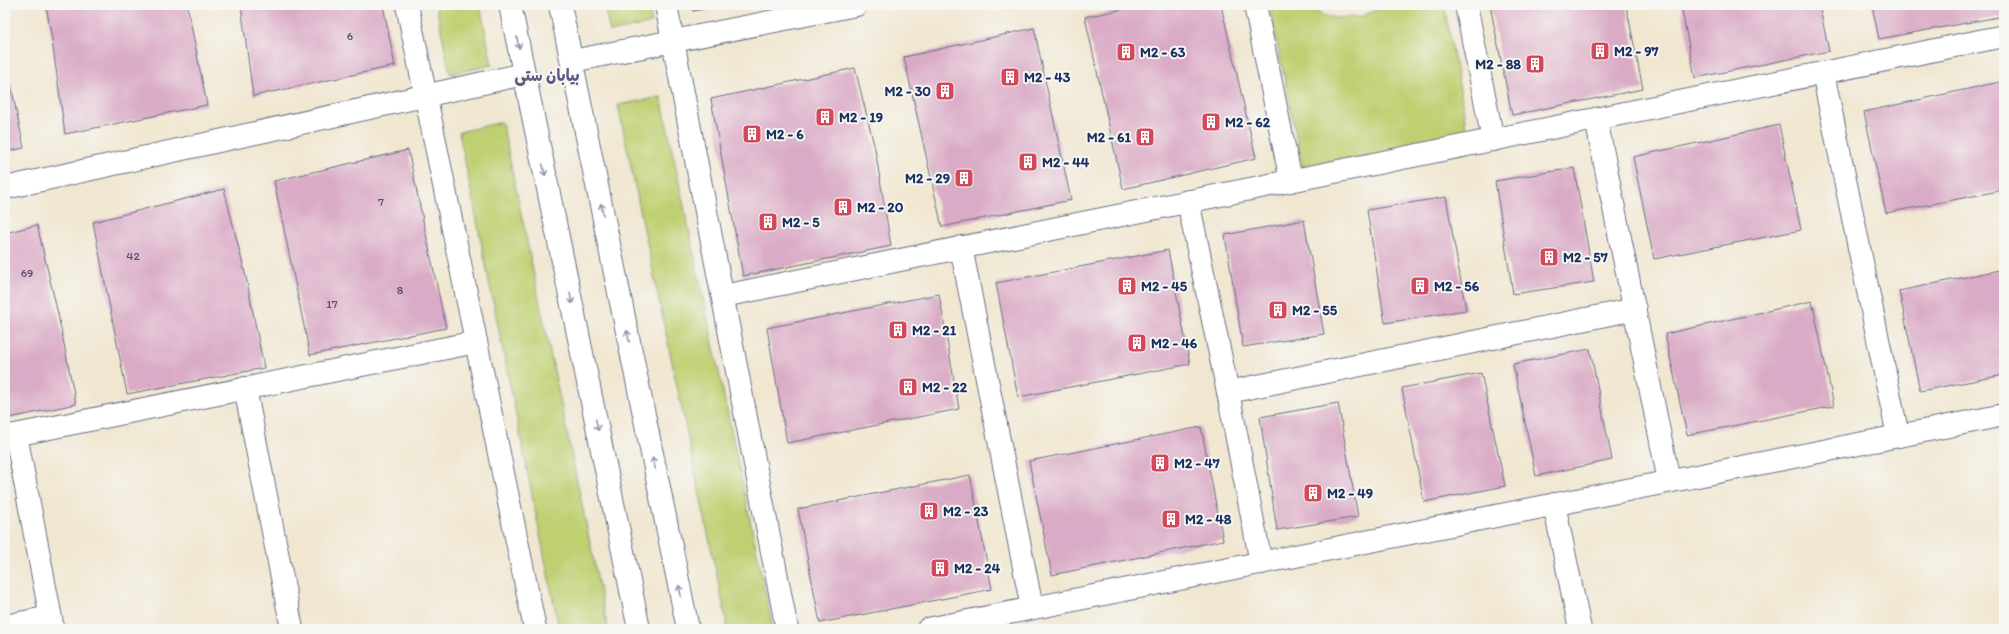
<svg xmlns="http://www.w3.org/2000/svg" width="2009" height="634" font-family="Itim,'Playpen Sans Arabic',sans-serif">
	<style>
		.green { fill: #bfd072; stroke: #6d8068 }
		.building { fill: #daabc6 }
		.lines { fill: none; stroke-linecap: round; stroke-linejoin: round }
		.minor-casing { stroke: #666f86; stroke-width: 24 }
		.tertiary-casing { stroke: #666f86; stroke-width: 24 }
		.minor { stroke: #fff; stroke-width: 22 }
		.tertiary { stroke: #fff; stroke-width: 22 }
		.oneway { stroke: #8d97ae }
		.labels { text-anchor: middle; stroke-width: 4; stroke-linejoin: round; paint-order: stroke }
		.number-label { font-size: 12px; fill: #4b4e78 }
		.poi-label { font-size: 14px; font-weight: bold; fill: #1b2f5e; stroke: #f6f6f2; text-anchor: start }
		.quarter-label { font-size: 16px; font-weight: bold; fill: #5e5a82; stroke: #f6f6f2 }
	</style>
	<rect width="100%" height="100%" fill="#f6f6f2"/>
	<filter id="ink" filterUnits="userSpaceOnUse"><feTurbulence type="fractalNoise" baseFrequency=".025" numOctaves="2"/><feDisplacementMap in="SourceGraphic" scale="8" xChannelSelector="R" yChannelSelector="G"/><feConvolveMatrix kernelMatrix="1 2 1 2 8 2 1 2 1" color-interpolation-filters="sRGB"/></filter>
	<filter id="wash" filterUnits="userSpaceOnUse"><feTurbulence type="fractalNoise" baseFrequency=".012" numOctaves="4" result="noise"/><feDisplacementMap in="SourceGraphic" scale="16" xChannelSelector="R" yChannelSelector="G"/><feGaussianBlur stdDeviation="0.9" result="paint"/><feColorMatrix in="noise" values="0 0 0 0 0 0 0 0 0 0 0 0 0 0 0 0 0 1.4 0 .05"/><feComposite in="paint" operator="in"/></filter>
	<g filter="url(#wash)">
		<rect width="100%" height="100%" fill="#f1e7d1"/>
		<g class="green">
			<polygon points="436,5 480,5 492,65 450,74"/>
			<polygon points="604,5 648,5 652,23 610,32"/>
			<polygon points="1269,5 1303,5 1322,15 1337,18 1359,17 1390,5 1444,5 1461,95 1470,151 1306,183"/>
			<polygon points="661,97 773,629 728,629 618,105"/>
			<polygon points="502,122 608,629 559,629 459,132"/>
		</g>
		<g id="blocks">
			<g class="building">
				<polygon points="46,5 187,5 207,105 65,134 52,40"/>
				<polygon points="241,5 383,5 395,66 253,96"/>
				<polygon points="692,5 723,5 723,6 693,11"/>
				<polygon points="1144,5 1221,5 1256,158 1123,189 1085,17"/>
				<polygon points="1490,5 1626,5 1643,89 1512,115"/>
				<polygon points="1681,5 1819,5 1829,51 1695,78"/>
				<polygon points="1872,5 2004,5 2004,16 1879,39"/>
				<polygon points="1034,28 1071,200 942,227 904,57"/>
				<polygon points="5,57 24,148 5,152"/>
				<polygon points="855,68 875,149 891,246 743,276 711,99"/>
				<polygon points="2004,81 2004,190 1886,213 1864,112"/>
				<polygon points="1779,125 1801,230 1654,259 1633,157"/>
				<polygon points="408,150 446,328 310,355 274,181"/>
				<polygon points="1574,168 1594,282 1513,294 1495,181"/>
				<polygon points="224,189 246,277 264,368 127,394 93,222"/>
				<polygon points="1446,197 1466,310 1385,323 1367,210"/>
				<polygon points="1304,220 1324,334 1243,347 1225,235"/>
				<polygon points="37,225 58,314 76,404 5,419 5,233"/>
				<polygon points="1168,250 1190,364 1018,397 996,283"/>
				<polygon points="2004,269 2004,375 1920,391 1899,291"/>
				<polygon points="939,294 959,409 787,443 767,328"/>
				<polygon points="1812,301 1834,406 1687,435 1665,334"/>
				<polygon points="1590,349 1612,460 1536,476 1513,364"/>
				<polygon points="1481,373 1505,486 1424,502 1402,388"/>
				<polygon points="1338,403 1358,517 1277,530 1260,417"/>
				<polygon points="1201,427 1223,540 1052,575 1029,461"/>
				<polygon points="970,475 992,589 820,623 798,509"/>
			</g>
		</g>
	</g>
	<g filter="url(#ink)">
		<use href="#blocks" fill-opacity="0" stroke="#666f86" stroke-width="1"/>
		<g class="lines">
			<g class="minor-casing">
				<g id="minor">
					<polyline points="407,5 535,629"/>
					<polyline points="666,5 787,629"/>
					<polyline points="1255,5 1291,181"/>
					<polyline points="1466,5 1493,140"/>
					<polyline points="572,61 856,5"/>
					<polyline points="1823,73 1898,436"/>
					<polyline points="1596,119 1669,481"/>
					<polyline points="5,188 524,74"/>
					<polyline points="1188,201 1228,392 1261,563"/>
					<polyline points="961,247 1032,608"/>
					<polyline points="723,296 2004,36"/>
					<polyline points="245,388 292,629"/>
					<polyline points="1228,392 1635,309"/>
					<polyline points="16,435 53,629"/>
					<polyline points="5,437 476,342"/>
					<polyline points="1554,504 1580,629"/>
					<polyline points="5,626 50,617"/>
					<polyline points="928,629 2004,415"/>
				</g>
			</g>
			<g class="tertiary-casing">
				<g id="tertiary">
					<polyline points="510,5 639,629"/>
					<polyline points="560,5 688,629"/>
				</g>
			</g>
			<use href="#minor" class="minor"/>
			<use href="#tertiary" class="tertiary"/>
		</g>
		<defs><path id="oneway-shaft" d="M-6 0H5M1.5-3L5.5 0L1.5 3" fill="none" stroke-width="1.6" stroke-linecap="round" stroke-linejoin="round"/></defs>
		<g class="oneway">
			<use href="#oneway-shaft" transform="translate(518 43) rotate(78)"/>
			<use href="#oneway-shaft" transform="translate(544 170) rotate(78)"/>
			<use href="#oneway-shaft" transform="translate(602 209) rotate(-102)"/>
			<use href="#oneway-shaft" transform="translate(571 298) rotate(78)"/>
			<use href="#oneway-shaft" transform="translate(628 336) rotate(-102)"/>
			<use href="#oneway-shaft" transform="translate(597 425) rotate(78)"/>
			<use href="#oneway-shaft" transform="translate(654 463) rotate(-102)"/>
			<use href="#oneway-shaft" transform="translate(680 591) rotate(-102)"/>
		</g>
	</g>
	<defs>
		<g id="building-square" transform="scale(1)"><rect x="-9" y="-9" width="18" height="18" rx="4" fill="#d1495b" stroke="#f6f6f2"/><path d="M-4-6H4V6H1V3H-1V6H-4ZM-2.5-4.3h1.7v1.8h-1.7ZM.8-4.3h1.7v1.8H.8ZM-2.5-1h1.7V.8h-1.7ZM.8-1h1.7V.8H.8Z" fill="#fff"/></g>
	</defs>
	<g fill-rule="evenodd">
		<use href="#building-square" x="1600" y="51"/>
		<use href="#building-square" x="1126" y="52"/>
		<use href="#building-square" x="1535" y="64"/>
		<use href="#building-square" x="1010" y="77"/>
		<use href="#building-square" x="945" y="91"/>
		<use href="#building-square" x="825" y="117"/>
		<use href="#building-square" x="1211" y="122"/>
		<use href="#building-square" x="752" y="134"/>
		<use href="#building-square" x="1145" y="137"/>
		<use href="#building-square" x="1028" y="162"/>
		<use href="#building-square" x="964" y="178"/>
		<use href="#building-square" x="843" y="207"/>
		<use href="#building-square" x="768" y="222"/>
		<use href="#building-square" x="1549" y="257"/>
		<use href="#building-square" x="1127" y="286"/>
		<use href="#building-square" x="1420" y="286"/>
		<use href="#building-square" x="1278" y="310"/>
		<use href="#building-square" x="898" y="330"/>
		<use href="#building-square" x="1137" y="343"/>
		<use href="#building-square" x="908" y="387"/>
		<use href="#building-square" x="1160" y="463"/>
		<use href="#building-square" x="1313" y="493"/>
		<use href="#building-square" x="929" y="511"/>
		<use href="#building-square" x="1171" y="519"/>
		<use href="#building-square" x="940" y="568"/>
	</g>
	<g class="labels">
		<g class="number-label">
			<text x="350" y="40">6</text>
			<text x="381" y="206">7</text>
			<text x="133" y="260">42</text>
			<text x="27" y="277">69</text>
			<text x="400" y="294">8</text>
			<text x="332" y="308">17</text>
		</g>
		<g class="poi-label">
			<text x="1614" y="56">M2 - 97</text>
			<text x="1140" y="57">M2 - 63</text>
			<text x="1521" y="69" text-anchor="end">M2 - 88</text>
			<text x="1024" y="82">M2 - 43</text>
			<text x="931" y="96" text-anchor="end">M2 - 30</text>
			<text x="839" y="122">M2 - 19</text>
			<text x="1225" y="127">M2 - 62</text>
			<text x="766" y="139">M2 - 6</text>
			<text x="1131" y="142" text-anchor="end">M2 - 61</text>
			<text x="1042" y="167">M2 - 44</text>
			<text x="950" y="183" text-anchor="end">M2 - 29</text>
			<text x="857" y="212">M2 - 20</text>
			<text x="782" y="227">M2 - 5</text>
			<text x="1563" y="262">M2 - 57</text>
			<text x="1141" y="291">M2 - 45</text>
			<text x="1434" y="291">M2 - 56</text>
			<text x="1292" y="315">M2 - 55</text>
			<text x="912" y="335">M2 - 21</text>
			<text x="1151" y="348">M2 - 46</text>
			<text x="922" y="392">M2 - 22</text>
			<text x="1174" y="468">M2 - 47</text>
			<text x="1327" y="498">M2 - 49</text>
			<text x="943" y="516">M2 - 23</text>
			<text x="1185" y="524">M2 - 48</text>
			<text x="954" y="573">M2 - 24</text>
		</g>
		<g class="quarter-label">
			<text x="547" y="81">بیابان ستی</text>
		</g>
	</g>
	<rect width="2009" height="634" fill="none" stroke="#f6f6f2" stroke-width="20"/>
</svg>
